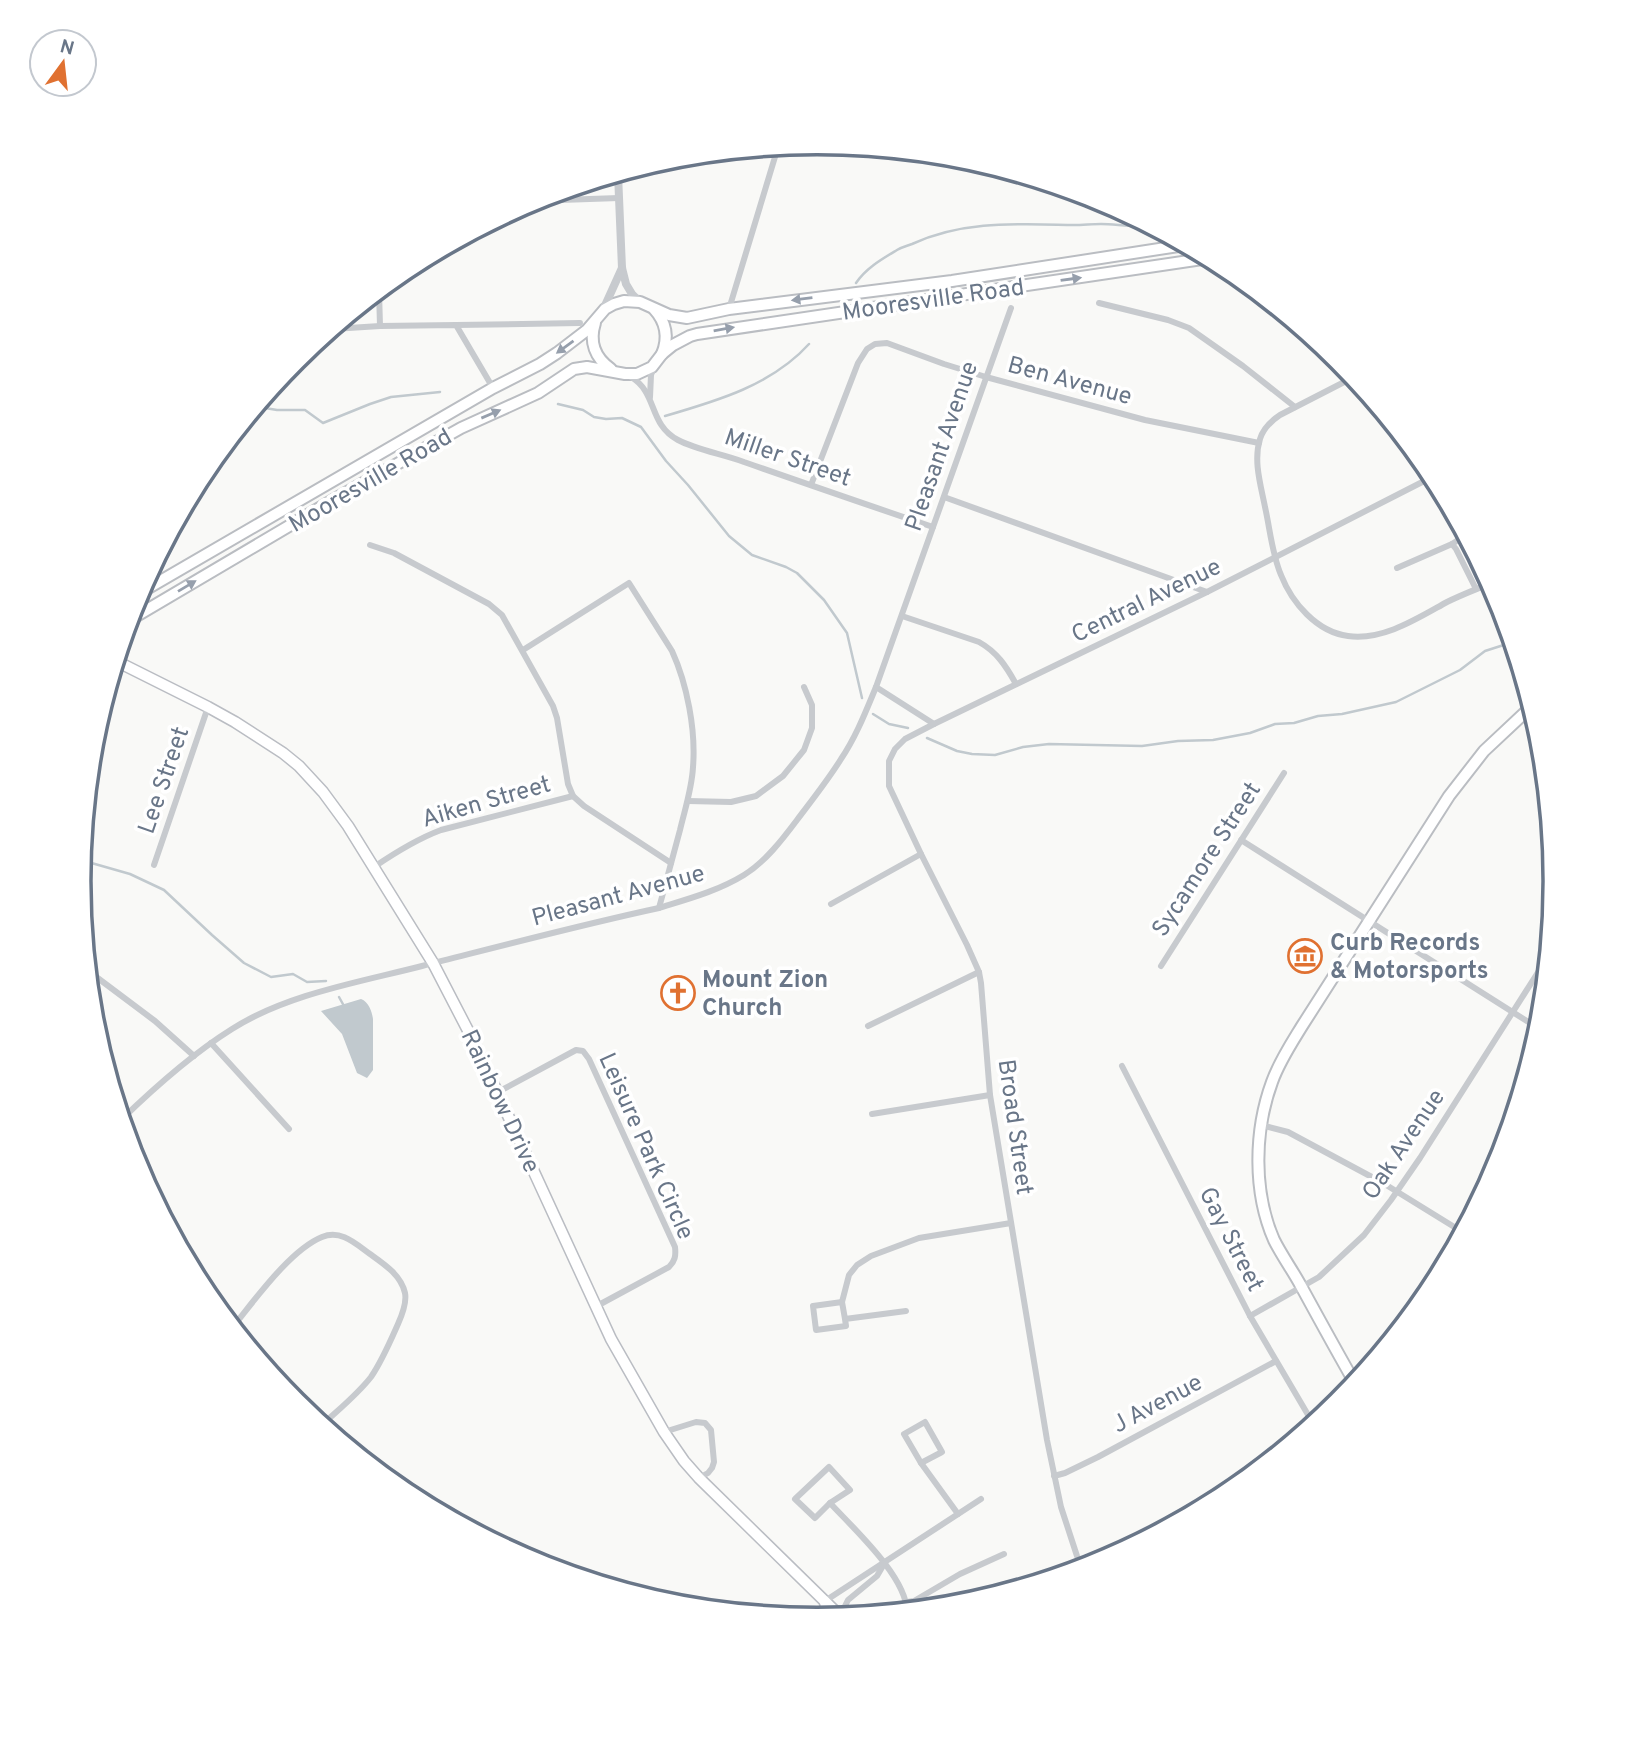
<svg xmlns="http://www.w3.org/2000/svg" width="1635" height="1764" font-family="Overpass,sans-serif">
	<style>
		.water { fill: #c1c9ce }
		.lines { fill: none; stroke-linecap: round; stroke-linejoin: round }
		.stream { stroke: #c1c9ce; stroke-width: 2.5 }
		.secondary-casing { stroke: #babdc3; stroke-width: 13 }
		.primary-casing { stroke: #babdc2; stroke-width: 14 }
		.minor { stroke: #c7cace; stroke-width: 6 }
		.tertiary { stroke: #c7cace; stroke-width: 8 }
		.secondary { stroke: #fff; stroke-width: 10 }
		.primary { stroke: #fff; stroke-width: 10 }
		.oneway { fill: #969fac }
		.labels { text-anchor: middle; stroke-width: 7; stroke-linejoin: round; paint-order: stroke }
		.street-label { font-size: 24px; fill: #697688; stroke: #fff }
		.poi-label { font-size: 24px; font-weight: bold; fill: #697688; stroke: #fff; text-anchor: start }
		.rim { fill: none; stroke: #697688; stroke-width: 3.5 }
	</style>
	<rect width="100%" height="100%" fill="#f9f9f7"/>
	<path class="water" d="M361 999C369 1002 372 1012 373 1019V1070L367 1078 357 1073 342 1034 321 1011Z"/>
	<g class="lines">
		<g class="stream">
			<path d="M856 283C866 268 882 259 897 250 902 247 907 246 912 244 964 220 1018 224 1074 225 1083 225 1092 224 1101 224 1117 224 1133 228 1149 225"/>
			<polyline points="558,404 583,410 594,417 606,419 622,418 641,427 666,461 688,485 729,536 752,555 786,567 797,573 824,600 847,633 862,698"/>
			<path d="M665 416C717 401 772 385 809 344"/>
			<polyline points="240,427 255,413 265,408 277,410 305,410 323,423 370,404 391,397 440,392"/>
			<polyline points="873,714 889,724 908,728"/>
			<polyline points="927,738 957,751 972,754 995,755 1023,747 1049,744 1142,746 1178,741 1213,740 1250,733 1275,724 1294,723 1318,716 1342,714 1396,702 1460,670 1485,651 1513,642"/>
			<polyline points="81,860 130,874 164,890 212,935 244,963 271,977 293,974 307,982 326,981"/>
			<polyline points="339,997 344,1006"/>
		</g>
		<g class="secondary-casing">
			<g id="secondary">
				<polyline points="116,661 208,707 235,722 283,753 299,766 323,792 348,826 433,963 475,1044 611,1339 664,1432 684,1461 699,1478 842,1618"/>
				<polyline points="825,1602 829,1620"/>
			</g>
		</g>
		<g class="primary-casing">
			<g id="primary">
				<path d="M654 309C666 322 669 337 662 354"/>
				<path d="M595 323C589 342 595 358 611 369"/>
				<polyline points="138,594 493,388 540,364 557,353 587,330 605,309 614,304 624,301 640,302 669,315 687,318 729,309 952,281 1185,245"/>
				<polyline points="128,621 333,500 461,428 538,393 574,369 587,367 625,374 637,374 652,367 662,354 673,345 690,336 697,334 1209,258"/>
				<path d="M1356 1385C1337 1352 1319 1319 1301 1286 1293 1271 1282 1256 1274 1240 1253 1192 1254 1131 1272 1082 1279 1062 1291 1044 1302 1026L1449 796 1484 751 1532 706"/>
			</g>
		</g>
		<g class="minor">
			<polyline points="531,201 619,198"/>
			<polyline points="379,291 380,326"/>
			<polyline points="1099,303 1168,320 1189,328 1243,366 1295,407"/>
			<polyline points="729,309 778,147"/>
			<polyline points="456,325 580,323"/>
			<polyline points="333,329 380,326 456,325 493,388"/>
			<path d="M631 377C658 393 648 424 678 440 697 450 723 454 744 462 807 484 870 506 933 527"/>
			<path d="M1354 377 1280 415C1271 421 1263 429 1260 439 1253 461 1261 486 1265 507 1270 529 1272 554 1281 575 1292 603 1317 632 1348 636 1383 641 1418 618 1447 602 1461 595 1477 589 1491 583"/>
			<polyline points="650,397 651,375 654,366"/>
			<polyline points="811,485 858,363 867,349 875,344 887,343 944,364 986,377 1145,420 1259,443"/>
			<polyline points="944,497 1207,592"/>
			<polyline points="1452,544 1466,535"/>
			<polyline points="370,545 394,553 489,604 502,615 553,706 557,718 568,784 573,796 584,806 671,863"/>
			<polyline points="1397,568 1452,544 1456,549 1476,589"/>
			<path d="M902 616 979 642C997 652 1006 666 1016 684"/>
			<path d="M523 650 629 583 672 651C687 684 696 730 693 767 692 788 685 809 680 830 673 856 666 882 659 908"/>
			<polyline points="876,687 934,724 1207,592 1434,476"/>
			<polyline points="1522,715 1542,741"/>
			<polyline points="934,724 905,739 895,749 889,761 889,786 921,854 967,945 979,972 981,983 990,1095 1047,1440 1061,1507 1077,1556 1084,1570"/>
			<polyline points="688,801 731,802 756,796 783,776 804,750 812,728 812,705 804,687"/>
			<polyline points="1241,840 1541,1030"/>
			<polyline points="154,865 208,707"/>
			<path d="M374 867C396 852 417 839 441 830L573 796"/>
			<polyline points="831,904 921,854"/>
			<polyline points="1161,966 1284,773"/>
			<polyline points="87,970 155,1021 194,1056"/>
			<polyline points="868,1026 979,972"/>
			<polyline points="211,1043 289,1129"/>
			<polyline points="1122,1066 1250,1316 1314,1425"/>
			<path d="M498 1092 576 1050 583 1051 589 1059 675 1247C676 1256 675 1261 669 1267L595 1307"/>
			<polyline points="872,1114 990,1095"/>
			<path d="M121 1120C155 1087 192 1054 232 1029 287 994 360 982 422 966 501 946 580 925 659 908 688 899 718 891 744 875 765 862 782 840 797 820 812 800 828 780 841 759 856 737 866 711 876 687L1011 308"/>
			<polyline points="1261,1125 1288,1132 1383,1183 1464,1233"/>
			<polyline points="842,1302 849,1275 857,1265 871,1256 919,1238 1011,1223"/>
			<polyline points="1250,1316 1319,1277 1364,1235 1391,1200 1420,1158 1549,955"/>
			<polyline points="845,1319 842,1302 813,1306 816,1330 846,1326 845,1319 906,1311"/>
			<path d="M232 1328C254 1301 290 1250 322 1237 341 1229 356 1244 370 1254 384 1264 401 1275 405 1293 407 1303 402 1315 398 1324 390 1342 382 1361 371 1377 357 1395 338 1410 321 1426"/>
			<polygon points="925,1422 942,1452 921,1463 904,1434"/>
			<polyline points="664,1432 696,1422 705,1423 711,1430 714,1462 712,1468 708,1473 699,1478"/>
			<polyline points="921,1463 958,1514"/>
			<polygon points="829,1467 850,1490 830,1503 815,1518 795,1499"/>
			<polyline points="1054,1476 1065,1473 1098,1457 1276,1361"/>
			<path d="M830 1503C853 1528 907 1577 907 1612"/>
			<polyline points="825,1601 981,1499"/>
			<polyline points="907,1602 914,1601 960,1574 1004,1554"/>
			<polyline points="840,1616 848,1600 877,1576 884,1564"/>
		</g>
		<g class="tertiary">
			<polyline points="618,174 622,268 626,284 632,294 640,302"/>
			<polyline points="603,310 622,268"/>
		</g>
		<use href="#secondary" class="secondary"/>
		<use href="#primary" class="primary"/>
	</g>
	<defs><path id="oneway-solid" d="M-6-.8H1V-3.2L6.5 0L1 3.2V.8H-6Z" transform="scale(1.75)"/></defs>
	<g class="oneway">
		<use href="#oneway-solid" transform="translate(1071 279) rotate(-8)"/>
		<use href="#oneway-solid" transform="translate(802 299) rotate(173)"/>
		<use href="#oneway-solid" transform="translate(724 329) rotate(-10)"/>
		<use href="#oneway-solid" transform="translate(565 347) rotate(144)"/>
		<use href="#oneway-solid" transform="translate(491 414) rotate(-23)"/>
		<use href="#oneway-solid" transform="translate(187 586) rotate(-31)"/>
	</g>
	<defs>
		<g id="museum-ring" transform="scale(1.75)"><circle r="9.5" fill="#fff" stroke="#e07131" stroke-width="1.5"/><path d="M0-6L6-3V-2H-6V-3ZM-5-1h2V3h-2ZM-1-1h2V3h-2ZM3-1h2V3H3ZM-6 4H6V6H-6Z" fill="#e07131"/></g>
		<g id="church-ring" transform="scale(1.75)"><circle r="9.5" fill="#fff" stroke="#e07131" stroke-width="1.5"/><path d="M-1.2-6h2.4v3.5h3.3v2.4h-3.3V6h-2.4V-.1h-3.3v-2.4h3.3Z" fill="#e07131"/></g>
	</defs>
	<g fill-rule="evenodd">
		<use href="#museum-ring" x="1305" y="956"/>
		<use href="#church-ring" x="678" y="993"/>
	</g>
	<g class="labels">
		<g class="street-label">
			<text transform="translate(933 299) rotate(-8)" y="8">Mooresville Road</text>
			<text transform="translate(1070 380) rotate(15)" y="8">Ben Avenue</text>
			<text transform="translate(941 446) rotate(-71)" y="8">Pleasant Avenue</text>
			<text transform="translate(788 457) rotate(19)" y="8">Miller Street</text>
			<text transform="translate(370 480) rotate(-30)" y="8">Mooresville Road</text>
			<text transform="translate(1146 600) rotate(-26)" y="8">Central Avenue</text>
			<text transform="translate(163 780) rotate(-71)" y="8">Lee Street</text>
			<text transform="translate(486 801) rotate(-16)" y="8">Aiken Street</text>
			<text transform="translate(1206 859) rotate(-57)" y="8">Sycamore Street</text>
			<text transform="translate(618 895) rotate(-15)" y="8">Pleasant Avenue</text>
			<text transform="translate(501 1101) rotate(65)" y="8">Rainbow Drive</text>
			<text transform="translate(1016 1127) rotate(82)" y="8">Broad Street</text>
			<text transform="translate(1403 1144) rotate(-56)" y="8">Oak Avenue</text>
			<text transform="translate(647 1146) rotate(66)" y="8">Leisure Park Circle</text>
			<text transform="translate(1232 1239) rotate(63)" y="8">Gay Street</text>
			<text transform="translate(1157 1403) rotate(-28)" y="8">J Avenue</text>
		</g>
		<g class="poi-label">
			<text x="1330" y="950">Curb Records<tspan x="1330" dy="28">&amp; Motorsports</tspan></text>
			<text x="702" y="987">Mount Zion<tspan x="702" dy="28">Church</tspan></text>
		</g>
	</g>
	<path d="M0 0H1635V1764H0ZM91 881a726 726 0 1 1 1452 0a726 726 0 1 1-1452 0Z" fill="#fff" fill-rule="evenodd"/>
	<path class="rim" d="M91 881a726 726 0 1 1 1452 0a726 726 0 1 1-1452 0Z"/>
	<g transform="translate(63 63) rotate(15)"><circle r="33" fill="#ffffff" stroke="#c3c8cf" stroke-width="2"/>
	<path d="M0-5L12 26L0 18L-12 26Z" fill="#e07131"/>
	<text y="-10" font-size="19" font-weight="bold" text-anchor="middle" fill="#697688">N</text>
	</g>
</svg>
